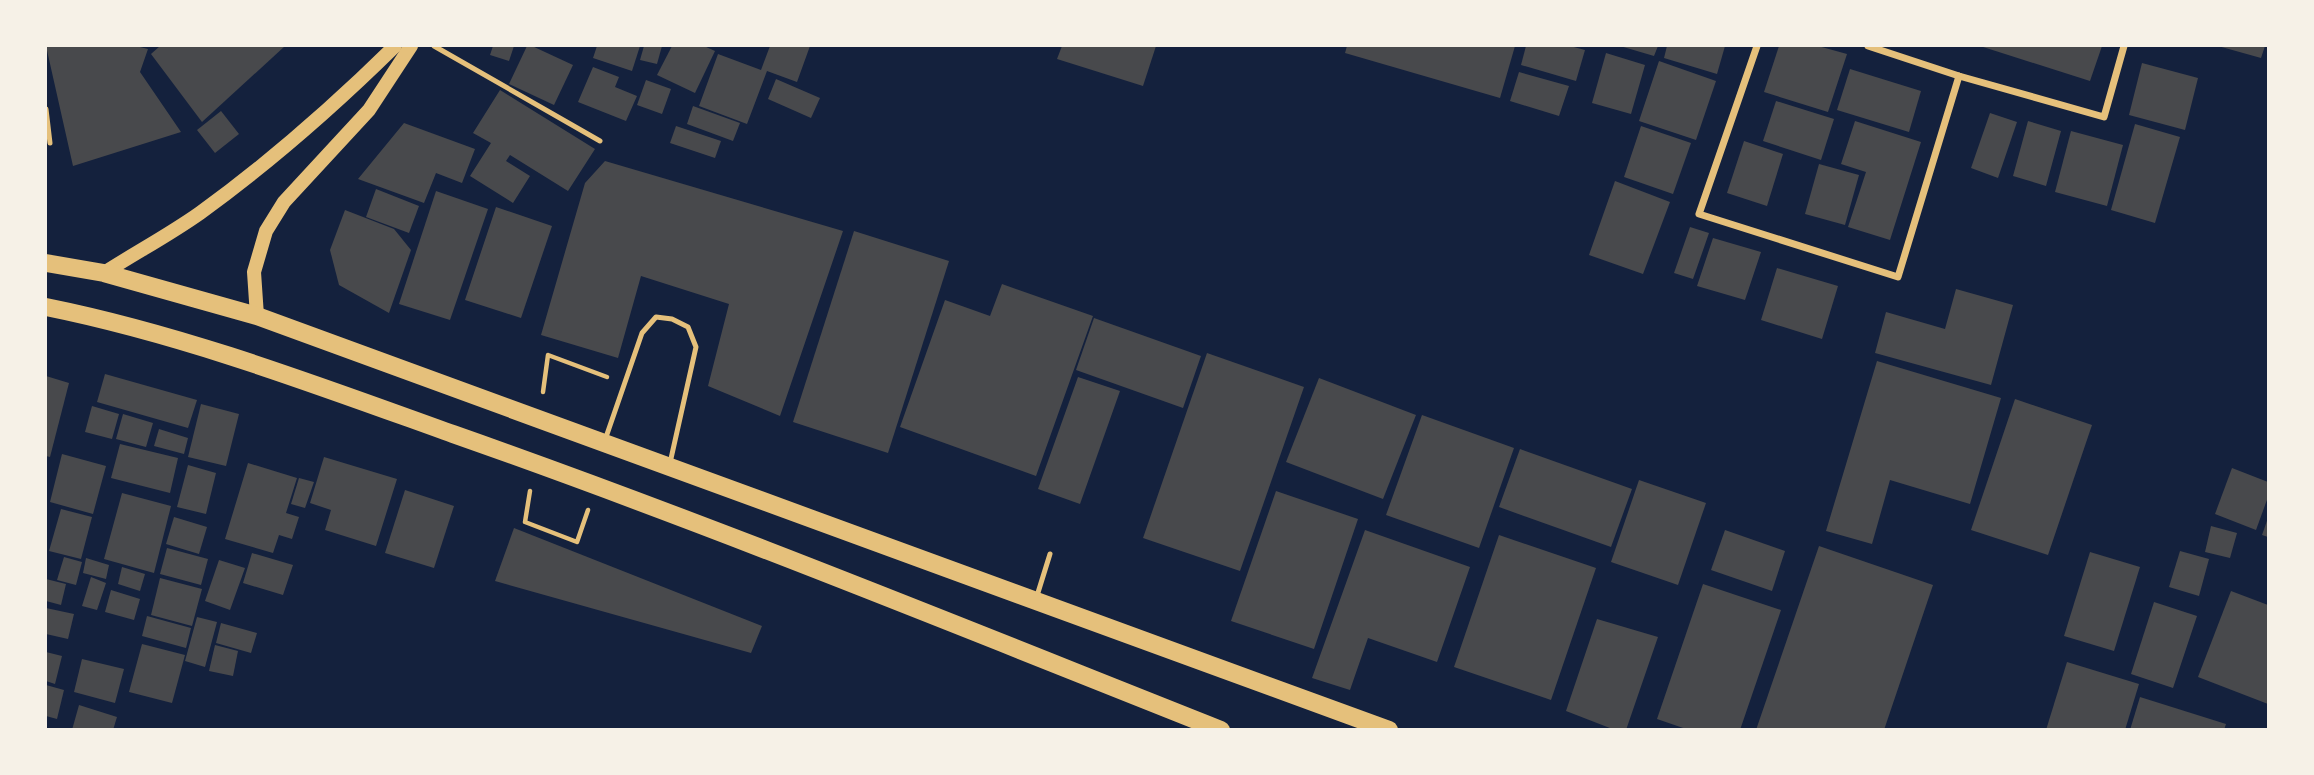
<svg xmlns="http://www.w3.org/2000/svg" width="2314" height="775" font-family="'Golos Text',sans-serif">
	<style>
		.building { fill: #48494c }
		.lines { fill: none; stroke-linecap: round; stroke-linejoin: round }
		.path { stroke: #e5c07b; stroke-width: 4.5 }
		.service { stroke: #e5c07b; stroke-width: 5 }
		.minor { stroke: #e5c07b; stroke-width: 7 }
		.secondary { stroke: #e5c07b; stroke-width: 14 }
		.primary { stroke: #e5c07b; stroke-width: 18 }
	</style>
	<rect width="100%" height="100%" fill="#14213d"/>
	<g class="building">
		<polygon points="46,46 136,46 148,49 140,72 181,132 73,166"/>
		<polygon points="160,46 285,46 202,122 151,54"/>
		<polygon points="493,46 514,46 509,61 490,55"/>
		<polygon points="527,46 532,46 573,65 554,105 509,84"/>
		<polygon points="597,46 640,46 632,71 593,58"/>
		<polygon points="644,46 662,46 657,64 640,60"/>
		<polygon points="672,46 704,46 715,51 695,93 657,75"/>
		<polygon points="770,46 810,46 797,82 767,71 747,124 699,106 718,54 761,70"/>
		<polygon points="1062,46 1156,46 1143,86 1057,59"/>
		<polygon points="1347,46 1515,46 1500,98 1345,53"/>
		<polygon points="1526,46 1570,46 1585,50 1576,81 1521,65"/>
		<polygon points="1620,46 1658,46 1654,56"/>
		<polygon points="1667,46 1725,46 1717,74 1664,58"/>
		<polygon points="1779,46 1818,46 1847,54 1828,112 1764,92"/>
		<polygon points="1980,46 2102,46 2090,81"/>
		<polygon points="2218,46 2265,46 2261,58"/>
		<polygon points="1606,53 1645,65 1631,114 1592,103"/>
		<polygon points="1659,61 1716,81 1696,140 1639,121"/>
		<polygon points="2142,63 2198,78 2185,130 2129,115"/>
		<polygon points="593,67 619,77 615,87 637,96 626,121 578,102"/>
		<polygon points="1850,69 1921,91 1909,132 1837,110"/>
		<polygon points="1519,72 1569,86 1559,116 1510,101"/>
		<polygon points="776,79 820,98 811,118 768,99"/>
		<polygon points="646,80 671,89 662,114 637,105"/>
		<polygon points="500,90 595,149 568,191 510,155 506,161 530,176 513,203 470,176 491,143 473,133"/>
		<polygon points="1776,101 1834,119 1821,160 1763,141"/>
		<polygon points="693,106 740,123 733,141 687,124"/>
		<polygon points="221,111 239,134 215,153 197,130"/>
		<polygon points="1990,113 2017,122 1998,178 1971,168"/>
		<polygon points="1855,121 1921,142 1890,240 1848,227 1866,172 1841,164"/>
		<polygon points="2028,121 2061,131 2046,186 2013,176"/>
		<polygon points="404,123 475,149 462,183 436,173 424,203 358,179"/>
		<polygon points="2135,124 2180,137 2155,223 2111,210"/>
		<polygon points="676,126 721,141 715,158 670,143"/>
		<polygon points="1641,126 1691,143 1673,194 1624,177"/>
		<polygon points="2071,131 2123,145 2107,206 2055,192"/>
		<polygon points="1744,141 1783,154 1767,206 1727,193"/>
		<polygon points="605,161 843,231 780,416 708,386 729,304 641,276 618,358 541,335 585,183"/>
		<polygon points="1819,164 1859,175 1845,225 1805,214"/>
		<polygon points="1615,181 1670,202 1643,274 1589,255"/>
		<polygon points="376,189 419,206 409,233 366,217"/>
		<polygon points="436,191 488,209 450,320 399,304"/>
		<polygon points="496,207 552,226 521,318 465,300"/>
		<polygon points="345,210 394,229 411,250 389,313 339,285 330,250"/>
		<polygon points="1690,227 1709,233 1693,279 1674,273"/>
		<polygon points="854,231 949,261 888,453 793,422"/>
		<polygon points="1713,238 1761,252 1745,300 1697,286"/>
		<polygon points="1777,268 1838,286 1822,339 1761,320"/>
		<polygon points="1002,284 1093,316 1036,476 900,427 945,300 990,316"/>
		<polygon points="1956,289 2013,305 1991,385 1875,353 1886,312 1945,329"/>
		<polygon points="1094,318 1201,356 1183,408 1076,370"/>
		<polygon points="1207,353 1304,387 1240,571 1143,538"/>
		<polygon points="1877,361 2001,398 1970,504 1890,480 1872,544 1826,531"/>
		<polygon points="105,374 197,400 188,428 97,402"/>
		<polygon points="46,376 69,383 50,457 46,456"/>
		<polygon points="1078,377 1120,391 1080,504 1038,489"/>
		<polygon points="1319,378 1416,415 1383,499 1286,462"/>
		<polygon points="2015,399 2092,425 2048,555 1971,530"/>
		<polygon points="201,404 239,414 226,466 188,457"/>
		<polygon points="92,406 119,414 112,439 85,432"/>
		<polygon points="123,414 153,423 146,447 116,439"/>
		<polygon points="1422,415 1514,448 1479,548 1386,515"/>
		<polygon points="159,429 188,438 184,454 154,446"/>
		<polygon points="120,444 178,458 170,493 111,478"/>
		<polygon points="1520,449 1632,489 1611,547 1499,507"/>
		<polygon points="62,454 106,466 93,514 50,502"/>
		<polygon points="324,457 397,479 376,546 325,530 331,510 310,503"/>
		<polygon points="248,463 297,478 286,513 299,517 292,539 279,535 273,553 225,539"/>
		<polygon points="188,465 216,473 206,514 177,507"/>
		<polygon points="2232,468 2268,482 2268,497 2256,530 2215,514"/>
		<polygon points="299,478 314,482 305,508 291,504"/>
		<polygon points="1639,480 1706,503 1678,585 1611,562"/>
		<polygon points="405,490 454,506 434,568 385,553"/>
		<polygon points="1276,491 1358,519 1314,649 1231,621"/>
		<polygon points="122,493 171,506 154,573 104,559"/>
		<polygon points="61,509 92,517 81,559 49,551"/>
		<polygon points="174,517 207,527 199,554 166,544"/>
		<polygon points="2268,518 2268,537 2262,535"/>
		<polygon points="2211,526 2237,533 2230,558 2205,552"/>
		<polygon points="514,528 762,626 751,653 495,581"/>
		<polygon points="1365,530 1470,567 1437,662 1368,638 1350,690 1312,678"/>
		<polygon points="1725,530 1785,551 1772,591 1711,570"/>
		<polygon points="1499,535 1596,568 1551,700 1454,667"/>
		<polygon points="1819,546 1933,585 1884,730 1756,730"/>
		<polygon points="167,548 208,559 201,585 160,574"/>
		<polygon points="2180,551 2209,559 2199,596 2169,587"/>
		<polygon points="2090,552 2140,567 2114,651 2064,636"/>
		<polygon points="252,553 293,565 283,595 243,583"/>
		<polygon points="64,557 82,562 76,585 57,580"/>
		<polygon points="86,558 109,565 106,579 83,573"/>
		<polygon points="219,560 245,568 230,610 205,601"/>
		<polygon points="122,567 145,574 140,591 118,584"/>
		<polygon points="91,577 106,583 97,610 82,606"/>
		<polygon points="160,578 202,589 192,626 151,615"/>
		<polygon points="46,579 66,584 61,605 46,601"/>
		<polygon points="1703,584 1781,610 1740,730 1689,730 1657,719"/>
		<polygon points="111,590 140,599 134,620 105,612"/>
		<polygon points="2231,591 2268,605 2268,704 2198,677"/>
		<polygon points="2154,602 2197,616 2173,688 2131,674"/>
		<polygon points="46,608 74,614 68,639 46,634"/>
		<polygon points="147,616 191,628 186,648 142,636"/>
		<polygon points="197,617 217,622 205,667 185,661"/>
		<polygon points="1597,619 1658,637 1626,730 1615,730 1566,711"/>
		<polygon points="221,623 257,633 251,653 216,643"/>
		<polygon points="142,644 185,655 172,703 129,692"/>
		<polygon points="215,645 238,651 233,676 209,671"/>
		<polygon points="46,652 62,656 55,684 46,681"/>
		<polygon points="82,659 124,669 115,703 74,692"/>
		<polygon points="2067,662 2139,684 2125,730 2046,730"/>
		<polygon points="46,685 64,690 57,719 46,716"/>
		<polygon points="2140,697 2226,724 2224,730 2130,730"/>
		<polygon points="79,705 117,717 113,730 72,730"/>
	</g>
	<g class="lines">
		<g class="path">
			<polyline points="543,392 548,355 607,377"/>
			<polyline points="530,491 525,522 577,542 588,510"/>
		</g>
		<g class="service">
			<polyline points="434,46 600,141"/>
			<polyline points="46,109 50,143"/>
			<polyline points="605,440 642,333 656,317 672,319 688,327 696,347 670,463"/>
			<polyline points="1036,599 1050,554"/>
		</g>
		<g class="minor">
			<polyline points="1757,46 1699,214 1898,277 1959,76"/>
			<polyline points="1868,46 1959,76 2104,117 2124,46"/>
		</g>
		<g class="secondary">
			<path d="M104 273C135 253 169 235 200 213 269 163 334 106 395 46"/>
			<polyline points="257,316 254,272 266,231 284,202 369,110 411,46"/>
		</g>
		<g class="primary">
			<polyline points="46,263 104,273 257,316 1389,730"/>
			<path d="M46 307C185 335 319 386 453 434 712 525 966 629 1221 730"/>
		</g>
	</g>
	<rect width="2314" height="775" fill="none" stroke="#f6f1e7" stroke-width="94"/>
</svg>
